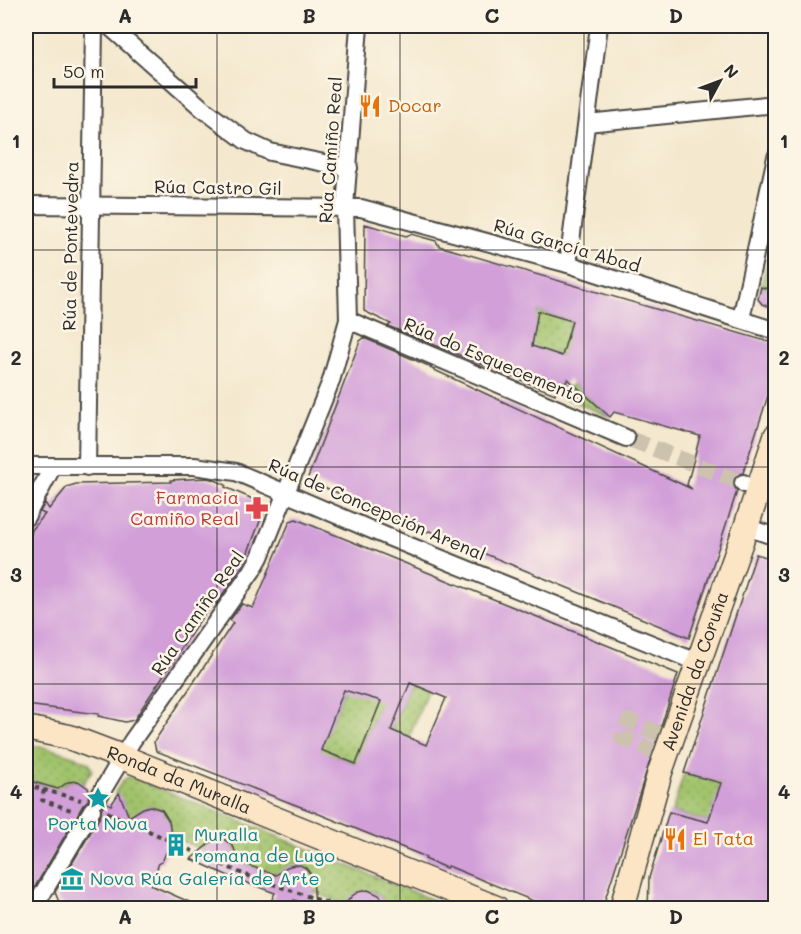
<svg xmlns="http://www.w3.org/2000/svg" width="801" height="934" font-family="Mali,sans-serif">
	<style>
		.grass { fill: url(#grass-dots); stroke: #66764b; stroke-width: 1.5 }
		.building { fill: #d29fd9; fill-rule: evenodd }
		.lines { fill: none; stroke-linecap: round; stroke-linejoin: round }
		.street-tunnel { stroke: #ccc2ad; stroke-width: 16; stroke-dasharray: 16 8; stroke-linecap: butt }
		.street-casing { stroke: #494743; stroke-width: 20 }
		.secondary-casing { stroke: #494743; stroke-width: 27 }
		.path { stroke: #494743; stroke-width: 4; stroke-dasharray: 4.5 4.5; stroke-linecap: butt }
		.street { stroke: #fff; stroke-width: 16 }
		.secondary { stroke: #fce5c4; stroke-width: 24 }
		.grid { fill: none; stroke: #2b2b2b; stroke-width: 1.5; stroke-opacity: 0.55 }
		.labels { text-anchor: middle; stroke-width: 5; stroke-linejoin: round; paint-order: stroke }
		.food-label { font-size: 18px; fill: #c56008; stroke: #fcf5e5; text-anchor: start }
		.street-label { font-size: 18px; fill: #2b2b2b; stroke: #fcf5e5 }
		.health-label { font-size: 18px; fill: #be3a42; stroke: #fcf5e5; text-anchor: end }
		.culture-label { font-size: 18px; fill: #0d838f; stroke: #fcf5e5; text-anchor: start }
		.neatline { fill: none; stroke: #2b2b2b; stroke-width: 2 }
		.grid-label { font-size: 20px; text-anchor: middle; font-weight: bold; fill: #2b2b2b }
	</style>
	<defs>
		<pattern id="grass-dots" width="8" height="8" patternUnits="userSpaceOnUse" patternTransform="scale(1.5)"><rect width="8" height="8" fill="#a0c26b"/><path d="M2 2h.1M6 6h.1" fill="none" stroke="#839e58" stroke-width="1.8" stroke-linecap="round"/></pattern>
	</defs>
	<rect width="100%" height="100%" fill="#fcf5e5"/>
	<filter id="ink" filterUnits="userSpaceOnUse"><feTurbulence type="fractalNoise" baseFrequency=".0167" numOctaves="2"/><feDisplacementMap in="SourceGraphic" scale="12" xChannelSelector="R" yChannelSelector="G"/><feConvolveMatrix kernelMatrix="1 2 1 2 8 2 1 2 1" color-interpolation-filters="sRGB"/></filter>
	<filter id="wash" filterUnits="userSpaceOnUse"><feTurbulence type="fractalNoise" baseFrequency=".008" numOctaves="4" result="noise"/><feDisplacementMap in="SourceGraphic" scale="24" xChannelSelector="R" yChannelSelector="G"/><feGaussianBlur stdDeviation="1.35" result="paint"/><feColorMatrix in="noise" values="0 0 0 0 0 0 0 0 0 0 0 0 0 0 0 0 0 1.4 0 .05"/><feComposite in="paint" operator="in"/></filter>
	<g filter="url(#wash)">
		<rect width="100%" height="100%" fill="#f4e8ce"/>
		<g class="grass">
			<polygon points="773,239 775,239 775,291 761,287"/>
			<polygon points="538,311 572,321 568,334 575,336 567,358 548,351 528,350"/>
			<polygon points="558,384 566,390 573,384 610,417 555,394"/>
			<polygon points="392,675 364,743 383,751 410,683 427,690 409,738 375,771 337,756 326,782 315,764 344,690"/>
			<path d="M26 744C48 747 69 753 89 763L92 770 83 784C73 778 66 780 60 790L26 780Z"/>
			<polygon points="684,773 731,785 708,822 672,812"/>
			<path d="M128 777 134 778 452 908H387C381 886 356 885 346 905L312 891C313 878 313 872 300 865L287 867 278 876 236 861 234 848C224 837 212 837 203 850L168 835C172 819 165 810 150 806L137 812 132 818 123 815 124 804 115 793 123 780Z"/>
		</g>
		<g id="blocks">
			<g class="building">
				<path d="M365 224 406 236 411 234 436 241 439 246 776 344V371L743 473 737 475 733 479V484L737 491 689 638 430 531 426 532 392 518 393 516 307 480 357 349 360 341 364 338 431 367 430 368 692 489 687 485 700 436 614 412 610 417 568 379 563 387 558 384 555 394 388 326 391 324 364 311ZM538 311 572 321 562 356 532 346Z"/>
				<polygon points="761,287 776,291 776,309 762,304 758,299"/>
				<polygon points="207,478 215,480 226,485 225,487 260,502 264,511 243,565 216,604 214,602 202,617 134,720 125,722 98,716 99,714 26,705 26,552 32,530 45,514 40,512 45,503 49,509 67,487 76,484 171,482 171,480"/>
				<path d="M296 519 678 674 602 909H553L448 866 446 868 425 859 426 857 314 812 156 751 154 742 233 623 230 620 242 604 253 608 290 521ZM410 683 446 698 426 745 391 730ZM344 690 381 701 356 764 321 750Z"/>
				<polygon points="756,554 776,560 776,909 648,909 649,878 669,812 708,822 721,783 684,773"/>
				<polygon points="26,780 58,789 68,782 78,781 88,788 89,792 88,800 83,805 26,902"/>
				<polygon points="119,793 129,817 143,808 150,806 162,810 169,821 174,851 168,848 162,862 159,863 151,885 205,909 131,909 122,904 121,909 74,909 59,902 55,892 101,815 102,808 107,803 111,805"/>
				<polygon points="217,839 225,840 230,844 234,848 238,862 276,875 287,867 294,865 300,865 306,868 313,877 315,907 294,900 290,909 267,909 275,893 231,877 191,859 211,842"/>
				<polygon points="368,890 379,895 391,909 341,909 352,896 358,892"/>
			</g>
		</g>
	</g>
	<g filter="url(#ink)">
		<use href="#blocks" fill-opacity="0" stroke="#494743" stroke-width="1.5"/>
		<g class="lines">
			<g class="street-tunnel">
				<polyline points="632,440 743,483"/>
				<polyline points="656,752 622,738 629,721 662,735"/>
			</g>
			<g class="street-casing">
				<g id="street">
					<polyline points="109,26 203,109 246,141 270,152 349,168"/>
					<polyline points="587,123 776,104"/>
					<polyline points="26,205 361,208 568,264 776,331"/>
					<polyline points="568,264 599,26"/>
					<polyline points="741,319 776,157"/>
					<polyline points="348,320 626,438"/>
					<polyline points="26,466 194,466 236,472 388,537 699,663"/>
					<polyline points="87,467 94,26"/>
					<polyline points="743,483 745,484"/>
					<polyline points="26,517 53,466"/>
					<polyline points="746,527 776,537"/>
					<polyline points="98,798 132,741 252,571 260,557 331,381 348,320 345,207 359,26"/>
					<polyline points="34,908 92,810"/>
				</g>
			</g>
			<g class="secondary-casing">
				<g id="secondary">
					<path id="s1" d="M26 728 69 737 122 757 496 908"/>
					<path id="s2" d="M622 908 660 772 746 527 776 436"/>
				</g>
			</g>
			<g class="path">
				<polyline points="26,785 81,800"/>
				<polyline points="44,790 42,800 71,810"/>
				<polyline points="107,812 243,874 342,908"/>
			</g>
			<use href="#street" class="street"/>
			<use href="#secondary" class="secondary"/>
		</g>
	</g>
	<path class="grid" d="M217 26V908M400 26V908M584 26V908M26 250H776M26 467H776M26 684H776"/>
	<defs>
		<g id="restaurant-bare" transform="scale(1.8)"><path d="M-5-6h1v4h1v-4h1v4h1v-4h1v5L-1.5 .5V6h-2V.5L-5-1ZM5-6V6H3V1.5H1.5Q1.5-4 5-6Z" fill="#e8710a" stroke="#fcf5e5" stroke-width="2.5" paint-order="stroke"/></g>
		<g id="pharmacy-bare" transform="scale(1.8)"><path d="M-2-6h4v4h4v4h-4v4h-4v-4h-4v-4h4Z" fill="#e0444e" stroke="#fcf5e5" stroke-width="2.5" paint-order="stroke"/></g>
		<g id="sight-bare" transform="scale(1.8)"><path d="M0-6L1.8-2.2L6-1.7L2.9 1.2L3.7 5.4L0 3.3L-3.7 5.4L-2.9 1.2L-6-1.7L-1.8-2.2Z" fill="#0f9aa8" stroke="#fcf5e5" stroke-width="2.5" paint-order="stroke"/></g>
		<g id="building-bare" transform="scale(1.8)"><path d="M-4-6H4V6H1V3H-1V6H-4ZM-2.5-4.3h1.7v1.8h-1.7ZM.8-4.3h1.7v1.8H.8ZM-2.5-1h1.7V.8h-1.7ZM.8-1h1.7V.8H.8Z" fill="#0f9aa8" stroke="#fcf5e5" stroke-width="2.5" paint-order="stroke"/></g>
		<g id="museum-bare" transform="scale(1.8)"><path d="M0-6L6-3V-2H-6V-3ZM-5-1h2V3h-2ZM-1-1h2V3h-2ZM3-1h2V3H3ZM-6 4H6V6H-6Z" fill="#0f9aa8" stroke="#fcf5e5" stroke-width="2.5" paint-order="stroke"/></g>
	</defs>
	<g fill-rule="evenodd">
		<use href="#restaurant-bare" x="370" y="106"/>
		<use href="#pharmacy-bare" x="257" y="508"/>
		<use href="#sight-bare" x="98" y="798"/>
		<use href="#restaurant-bare" x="675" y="839"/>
		<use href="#building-bare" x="176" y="845"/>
		<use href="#museum-bare" x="72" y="879"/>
	</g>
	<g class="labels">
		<g class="food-label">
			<text x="388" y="112">Docar</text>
			<text x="693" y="845">El Tata</text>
		</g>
		<g class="street-label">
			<text transform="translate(331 150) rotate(-86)" y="6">Rúa Camiño Real</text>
			<text transform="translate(218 188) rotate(1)" y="6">Rúa Castro Gil</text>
			<text transform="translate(71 246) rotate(-89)" y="6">Rúa de Pontevedra</text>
			<text transform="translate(567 246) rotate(16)" y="6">Rúa García Abad</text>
			<text transform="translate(494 361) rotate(23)" y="6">Rúa do Esquecemento</text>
			<text transform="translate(377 510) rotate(23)" y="6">Rúa de Concepción Arenal</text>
			<text transform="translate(198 613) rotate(-55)" y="6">Rúa Camiño Real</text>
			<text dy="6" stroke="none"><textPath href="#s2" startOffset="248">Avenida da Coruña</textPath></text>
			<text dy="6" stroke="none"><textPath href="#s1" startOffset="162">Ronda da Muralla</textPath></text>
		</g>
		<g class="health-label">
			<text x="239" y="504">Farmacia<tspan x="239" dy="21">Camiño Real</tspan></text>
		</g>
		<g class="culture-label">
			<text x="98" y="830" text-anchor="middle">Porta Nova</text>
			<text x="194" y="841">Muralla<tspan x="194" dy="21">romana de Lugo</tspan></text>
			<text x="90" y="885">Nova Rúa Galería de Arte</text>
		</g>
	</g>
	<rect width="801" height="934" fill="none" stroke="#fcf5e5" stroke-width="66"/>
	<g transform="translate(720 81) rotate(49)" stroke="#fcf5e5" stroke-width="4.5" paint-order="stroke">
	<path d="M0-4.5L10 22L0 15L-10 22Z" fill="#2b2b2b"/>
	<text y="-9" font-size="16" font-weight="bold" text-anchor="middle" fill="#2b2b2b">N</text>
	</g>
	<path d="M54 78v9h142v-9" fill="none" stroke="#2b2b2b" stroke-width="3"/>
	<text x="63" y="78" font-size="18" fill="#2b2b2b" stroke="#fcf5e5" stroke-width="4.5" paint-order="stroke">50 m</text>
	<rect x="33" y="33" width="735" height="868" class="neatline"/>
	<g class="grid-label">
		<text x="125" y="23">A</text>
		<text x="309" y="23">B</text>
		<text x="492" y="23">C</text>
		<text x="676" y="23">D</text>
		<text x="16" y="148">1</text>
		<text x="784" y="148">1</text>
		<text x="16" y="365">2</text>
		<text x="784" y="365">2</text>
		<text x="16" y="582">3</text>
		<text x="784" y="582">3</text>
		<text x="16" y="799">4</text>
		<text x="784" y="799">4</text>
		<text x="125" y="924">A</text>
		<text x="309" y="924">B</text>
		<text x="492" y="924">C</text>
		<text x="676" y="924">D</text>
	</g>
</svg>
